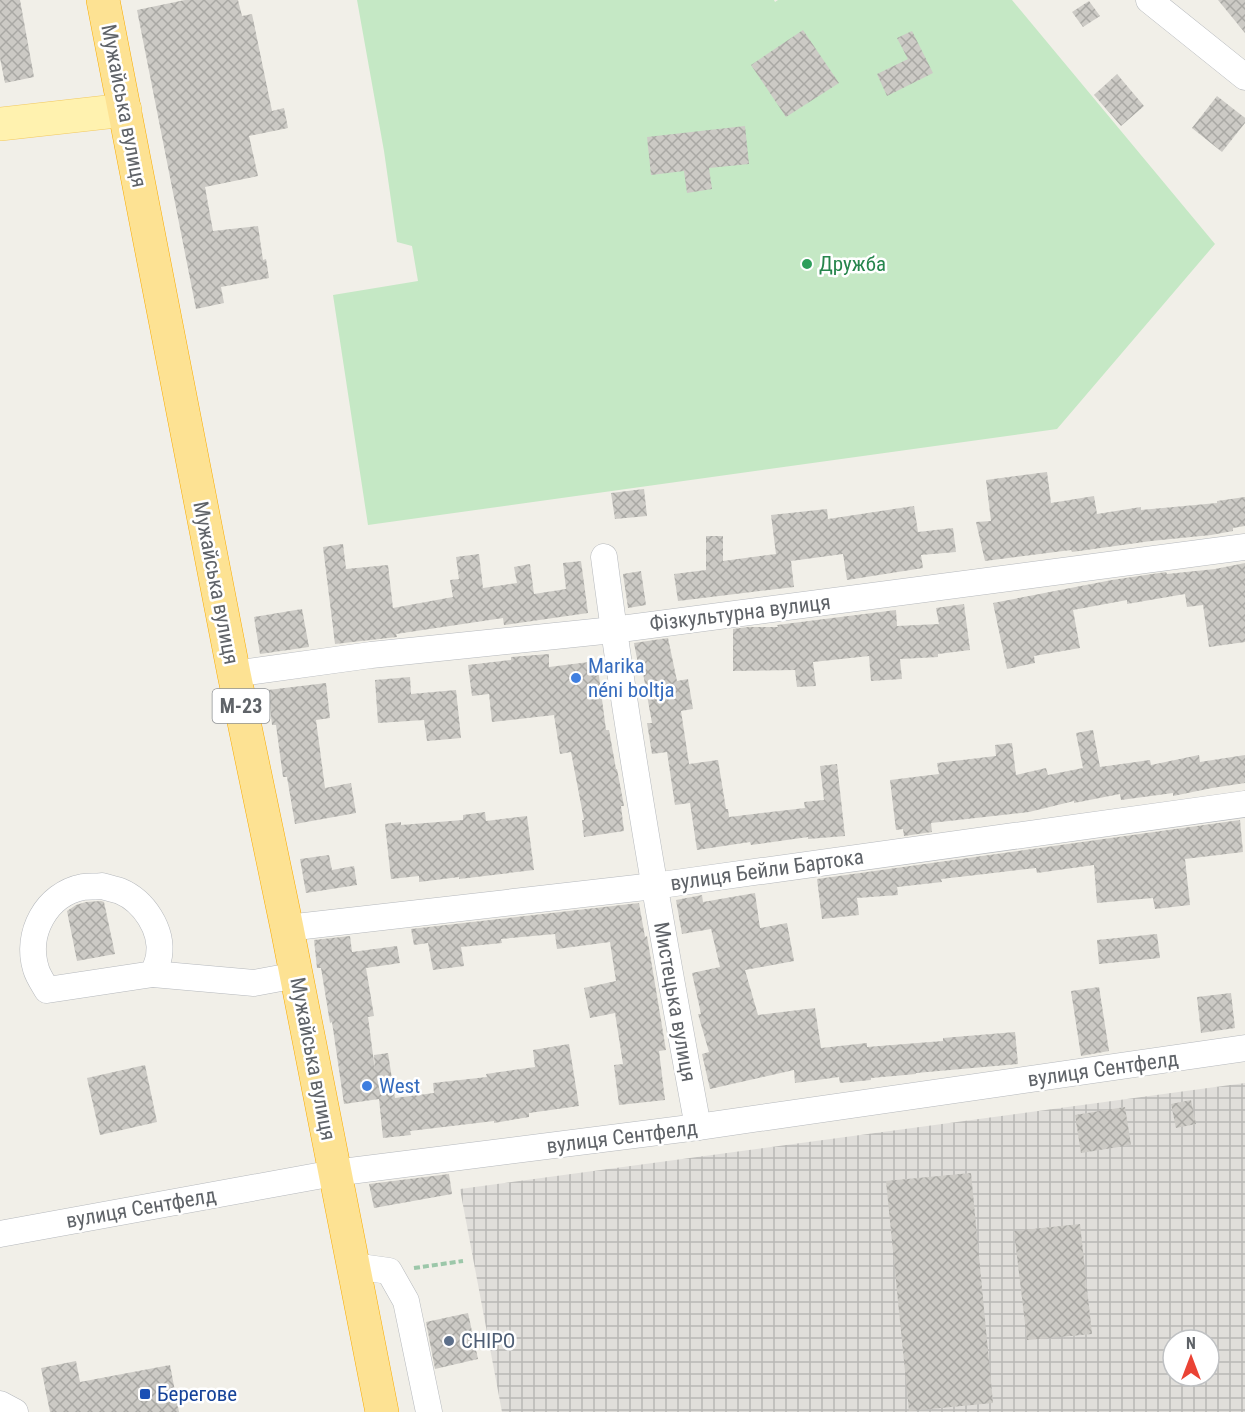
<svg xmlns="http://www.w3.org/2000/svg" width="1245" height="1412" font-family="'Roboto Condensed',sans-serif">
	<style>
		.industrial { fill: url(#industrial-grid); fill-rule: evenodd }
		.garden { fill: #c5e8c5 }
		.building { fill: url(#building-cross-hatch) }
		.lines { fill: none; stroke-linecap: round; stroke-linejoin: round }
		.minor-casing { stroke: #b5b8bc; stroke-width: 27 }
		.major-casing { stroke: #f2c960; stroke-width: 34 }
		.highway-casing { stroke: #f9ab00; stroke-width: 34 }
		.path { stroke: #9cc7a9; stroke-width: 4; stroke-dasharray: 6 3; stroke-linecap: butt }
		.minor { stroke: #fff; stroke-width: 26 }
		.major { stroke: #fff2af; stroke-width: 33 }
		.highway { stroke: #fde293; stroke-width: 33 }
		.leisure-dot { fill: #2e9e5b; stroke: #fff; stroke-width: 2 }
		.shop-dot { fill: #3f7fe0; stroke: #fff; stroke-width: 2 }
		.service-dot { fill: #5c6f8a; stroke: #fff; stroke-width: 2 }
		.transit-dot { fill: #1a4fb4; stroke: #fff; stroke-width: 2 }
		.labels { text-anchor: middle; stroke-width: 5; stroke-linejoin: round; paint-order: stroke }
		.shield { fill: #fff; stroke: #8f9295; stroke-width: 1.5 }
		.shield-label { font-size: 20px; font-weight: bold; fill: #5f6368 }
		.street-label { font-size: 21px; fill: #5f6368; stroke: #fff }
		.leisure-label { font-size: 21px; fill: #27864d; stroke: #fff; text-anchor: start }
		.shop-label { font-size: 21px; fill: #366cbe; stroke: #fff; text-anchor: start }
		.service-label { font-size: 21px; fill: #4e5e75; stroke: #fff; text-anchor: start }
		.transit-label { font-size: 21px; fill: #164399; stroke: #fff; text-anchor: start }
	</style>
	<defs>
		<pattern id="industrial-grid" width="8" height="8" patternUnits="userSpaceOnUse" patternTransform="scale(1.5)"><rect width="8" height="8" fill="#e0deda"/><path d="M0 4h8M4 0v8" fill="none" stroke="#b9b8b5"/></pattern>
		<pattern id="building-cross-hatch" width="8" height="8" patternUnits="userSpaceOnUse" patternTransform="scale(1.5)"><rect width="8" height="8" fill="#cccac5"/><path d="M0 0l8 8M0 8l8-8" fill="none" stroke="#a9a8a4"/></pattern>
	</defs>
	<rect width="100%" height="100%" fill="#f1efe8"/>
	<path class="industrial" d="M1245 1083V1412H502L460 1189ZM1173 1340H1209V1376H1173Z"/>
	<polygon class="garden" points="357,0 774,0 775,2 778,0 1012,0 1215,244 1057,429 368,525 333,295 418,281 412,246 397,242 384,151"/>
	<g class="building">
		<polygon points="0,0 20,0 34,77 5,83 0,58"/>
		<polygon points="185,0 238,0 242,16 252,14 272,111 284,108 288,128 249,136 258,176 205,187 213,231 258,226 263,260 266,259 269,278 221,287 224,303 196,309 137,10"/>
		<polygon points="1218,0 1245,0 1245,33"/>
		<polygon points="1089,1 1100,16 1083,27 1072,12"/>
		<polygon points="803,30 839,83 786,117 751,65"/>
		<polygon points="912,31 933,73 887,96 877,74 908,59 897,38"/>
		<polygon points="1117,74 1144,106 1121,126 1094,95"/>
		<polygon points="1217,96 1245,118 1245,123 1222,152 1192,128"/>
		<polygon points="745,126 749,164 709,168 712,189 687,193 684,171 651,175 647,137"/>
		<polygon points="1047,472 1051,503 1094,496 1097,514 1141,507 1141,510 1217,503 1217,501 1245,497 1245,526 1233,528 1233,531 1211,535 1151,541 1072,552 1071,550 985,561 976,522 991,521 986,480"/>
		<polygon points="644,489 647,516 615,519 611,493"/>
		<polygon points="914,506 918,532 953,528 956,552 921,555 923,568 847,580 843,554 791,561 794,587 678,601 674,574 706,570 706,536 723,536 723,561 776,554 771,515 827,509 828,519"/>
		<polygon points="343,544 346,569 388,565 393,608 453,597 450,580 459,579 456,557 479,554 483,588 517,583 514,567 530,564 534,594 566,589 563,563 581,561 588,613 504,625 503,618 396,634 397,637 335,644 323,547"/>
		<polygon points="1245,563 1245,642 1209,647 1203,605 1187,607 1185,594 1127,604 1127,600 1073,610 1080,648 1034,656 1035,663 1007,669 993,603 1112,580 1166,572 1167,574 1215,569"/>
		<polygon points="641,571 646,605 628,608 623,574"/>
		<polygon points="964,604 970,650 938,654 938,657 900,659 902,679 871,681 869,656 813,662 816,686 797,687 795,670 733,671 733,629 748,627 778,627 777,625 896,610 897,626 939,624 936,608"/>
		<polygon points="302,609 309,647 260,654 254,617"/>
		<polygon points="668,638 677,681 688,679 693,709 681,711 689,764 718,760 726,809 728,809 729,817 805,808 804,802 824,800 820,766 837,764 845,836 808,839 808,837 751,845 750,842 697,850 690,803 675,805 667,752 652,754 647,723 652,723 643,673 640,674 634,643"/>
		<polygon points="549,654 549,667 597,661 606,730 609,730 616,769 617,769 624,806 621,806 624,831 584,837 582,820 584,820 571,752 560,754 554,715 492,722 489,694 472,696 468,665 511,660 511,657"/>
		<polygon points="410,677 411,694 456,690 461,738 427,741 424,720 378,723 375,680"/>
		<polygon points="326,683 330,718 316,720 325,788 351,783 356,813 295,824 287,777 283,777 276,725 272,725 268,690"/>
		<polygon points="1093,730 1100,767 1150,760 1151,765 1199,755 1200,762 1245,755 1245,783 1212,788 1173,796 1173,793 1121,800 1120,794 1074,803 1074,801 1029,812 931,823 932,832 904,836 903,829 896,830 890,780 939,774 937,763 996,756 995,745 1012,743 1016,775 1046,768 1048,775 1083,768 1076,733"/>
		<polygon points="485,812 486,821 527,816 534,870 459,879 459,877 419,882 419,876 391,879 385,824 401,822 401,825 463,820 463,815"/>
		<polygon points="1240,820 1243,852 1185,859 1190,905 1155,909 1153,898 1097,903 1094,865 1037,873 1036,868 985,874 941,879 942,882 897,887 898,895 857,898 859,915 822,919 817,879"/>
		<polygon points="329,855 332,870 354,866 357,885 306,893 300,859"/>
		<polygon points="755,893 760,928 787,923 794,961 745,970 758,1015 815,1008 821,1048 867,1043 867,1047 943,1041 943,1038 1015,1032 1018,1064 916,1073 916,1074 871,1078 871,1080 840,1083 839,1077 795,1083 794,1070 710,1089 702,1054 709,1052 698,1014 701,1014 692,973 720,967 711,929 682,934 676,900 702,895 703,902"/>
		<polygon points="101,901 104,902 115,954 77,961 67,911 76,905 86,902"/>
		<polygon points="639,903 645,937 647,936 666,1050 659,1051 665,1100 619,1105 614,1065 623,1064 615,1013 590,1018 584,988 616,981 610,942 557,949 555,934 501,939 502,943 461,947 464,966 433,970 428,943 414,945 411,929"/>
		<polygon points="1157,934 1160,958 1099,964 1097,940"/>
		<polygon points="350,936 352,952 397,946 400,963 366,968 374,1016 368,1017 375,1070 374,1055 388,1053 395,1098 434,1093 433,1083 487,1077 486,1074 535,1067 533,1050 569,1044 579,1106 529,1113 529,1117 494,1123 494,1121 410,1131 411,1135 383,1138 379,1099 344,1104 332,1022 330,1023 321,968 317,968 314,940"/>
		<polygon points="1099,987 1109,1051 1081,1056 1071,991"/>
		<polygon points="1231,993 1235,1028 1201,1033 1197,997"/>
		<polygon points="145,1065 157,1122 100,1135 87,1078"/>
		<polygon points="1191,1100 1196,1124 1176,1128 1171,1104"/>
		<polygon points="1125,1107 1131,1145 1081,1153 1075,1115"/>
		<polygon points="971,1173 993,1403 909,1411 886,1181"/>
		<polygon points="449,1174 452,1194 374,1208 369,1184"/>
		<polygon points="1080,1224 1092,1334 1027,1340 1014,1231"/>
		<polygon points="468,1313 478,1359 435,1369 426,1322"/>
		<polygon points="76,1361 80,1382 170,1365 179,1412 50,1412 41,1368"/>
	</g>
	<g class="lines">
		<g class="minor-casing">
			<g id="minor">
				<polyline points="1149,0 1245,77"/>
				<path d="M604 557C629 748 663 938 698 1127"/>
				<polyline points="234,674 371,655 613,630 1245,547"/>
				<path d="M102 886C108 888 115 889 120 891 144 901 163 930 159 956 158 962 155 969 153 974L47 990C43 983 38 976 36 969 25 934 46 894 83 887 89 886 96 887 102 886Z"/>
				<polyline points="287,928 654,886 1245,804"/>
				<polyline points="153,974 254,983 297,975"/>
				<polyline points="0,1234 334,1173 698,1127 1245,1048"/>
				<polyline points="353,1266 389,1271 406,1301 429,1412"/>
				<polyline points="0,1404 15,1412"/>
			</g>
		</g>
		<g class="major-casing">
			<polyline id="major" points="0,124 125,110"/>
		</g>
		<g class="highway-casing">
			<polyline id="highway" points="103,0 234,674 287,928 382,1412"/>
		</g>
		<polyline class="path" points="414,1268 463,1261"/>
		<use href="#minor" class="minor"/>
		<use href="#major" class="major"/>
		<use href="#highway" class="highway"/>
	</g>
	<circle class="leisure-dot" cx="807" cy="264" r="6"/>
	<g class="shop-dot">
		<circle cx="576" cy="678" r="6"/>
		<circle cx="367" cy="1086" r="6"/>
	</g>
	<circle class="service-dot" cx="449" cy="1341" r="6"/>
	<rect class="transit-dot" x="139" y="1388" width="12" height="12" rx="3"/>
	<g class="labels">
		<rect class="shield" x="212.5" y="689" width="57" height="34" rx="4.5"/>
		<g class="shield-label">
			<text x="241" y="713">М-23</text>
		</g>
		<g class="street-label">
			<text transform="translate(124 106) rotate(79)" y="7">Мужайська вулиця</text>
			<text transform="translate(216 583) rotate(79)" y="7">Мужайська вулиця</text>
			<text transform="translate(740 613) rotate(-7)" y="7">Фізкультурна вулиця</text>
			<text transform="translate(767 870) rotate(-8)" y="7">вулиця Бейли Бартока</text>
			<text transform="translate(675 1002) rotate(80)" y="7">Мистецька вулиця</text>
			<text transform="translate(313 1059) rotate(79)" y="7">Мужайська вулиця</text>
			<text transform="translate(1103 1069) rotate(-8)" y="7">вулиця Сентфелд</text>
			<text transform="translate(622 1137) rotate(-7)" y="7">вулиця Сентфелд</text>
			<text transform="translate(141 1208) rotate(-10)" y="7">вулиця Сентфелд</text>
		</g>
		<g class="leisure-label">
			<text x="819" y="271">Дружба</text>
		</g>
		<g class="shop-label">
			<text x="588" y="673">Marika<tspan x="588" dy="24">néni boltja</tspan></text>
			<text x="379" y="1093">West</text>
		</g>
		<g class="service-label">
			<text x="461" y="1348">CHIPO</text>
		</g>
		<g class="transit-label">
			<text x="157" y="1401">Берегове</text>
		</g>
	</g>
	<g transform="translate(1191 1358)"><circle r="28" fill="#ffffff" stroke="#bfc1c3" stroke-width="1.5"/>
	<path d="M0-4.5L10 22L0 15L-10 22Z" fill="#ea4335"/>
	<text y="-9" font-size="16" font-weight="bold" text-anchor="middle" fill="#5f6368">N</text>
	</g>
</svg>
